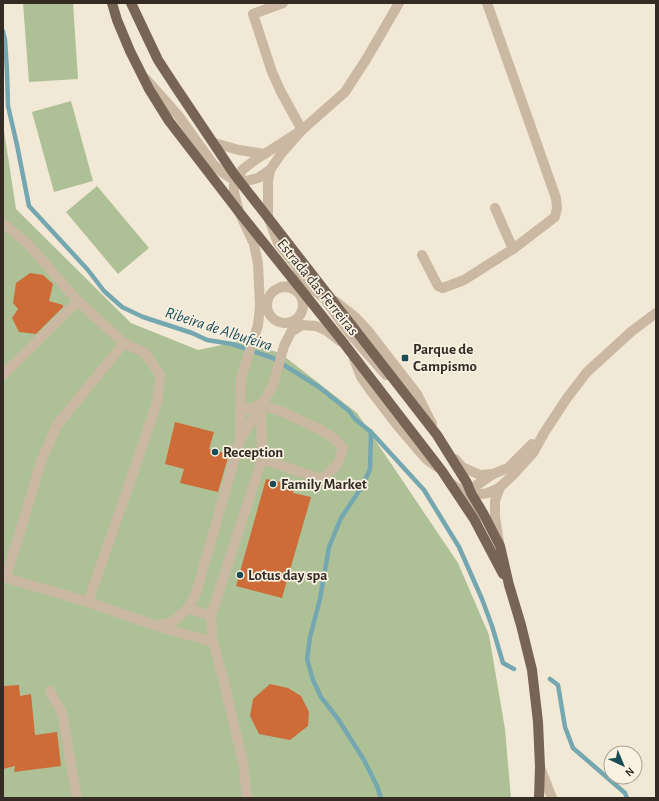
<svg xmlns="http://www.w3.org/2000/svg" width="659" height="801" font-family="'Alegreya Sans',sans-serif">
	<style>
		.green { fill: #aec196 }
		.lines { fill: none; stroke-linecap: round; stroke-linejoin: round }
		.stream { stroke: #74a7b0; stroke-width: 4.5 }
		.building { fill: #cd6c39 }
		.minor { stroke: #cab8a2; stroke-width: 10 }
		.major { stroke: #776455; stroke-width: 10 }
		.poi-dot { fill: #184d57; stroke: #faf1e2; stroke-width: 1.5 }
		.labels { text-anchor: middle; stroke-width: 3.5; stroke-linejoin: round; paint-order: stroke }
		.street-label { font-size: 15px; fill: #342b25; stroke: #faf1e2 }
		.poi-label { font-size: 15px; font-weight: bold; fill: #342b25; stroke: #faf1e2; text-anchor: start }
		.water-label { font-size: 16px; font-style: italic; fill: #184d57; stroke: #faf1e2 }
	</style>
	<rect width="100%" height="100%" fill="#f2e8d6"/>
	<g class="green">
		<polygon points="23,3 73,3 78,79 29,82"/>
		<polygon points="71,101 93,181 54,192 32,112"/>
		<polygon points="3,124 16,209 131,323 198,350 240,341 280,353 357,413 458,563 489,635 505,729 511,798 3,798"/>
		<polygon points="97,186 149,248 118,274 66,212"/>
	</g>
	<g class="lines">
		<g class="stream">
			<polyline points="3,31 5,40 7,72 8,106 17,145 29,206 88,270 104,291 122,307 143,317 192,333 207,340 232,344 273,358 319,387 349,411 355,419 371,432 370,469 363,485 341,518 329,547 320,599 310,637 307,659 313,680 321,697 338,719 364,760 377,786 381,798"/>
			<polyline points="371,432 424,490 459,547 482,599 492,626 503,663 514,669"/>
			<polyline points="550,679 558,685 565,727 573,748 625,793 627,798"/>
		</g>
	</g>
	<g class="building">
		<polygon points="30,273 43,275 53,284 49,301 63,305 63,307 36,334 19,332 12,318 18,309 13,303 16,283"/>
		<polygon points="175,422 214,432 209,449 229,454 218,492 180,483 184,469 165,464"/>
		<polygon points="266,479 295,485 293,493 311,497 282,598 236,586"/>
		<polygon points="270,684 288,688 301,696 309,712 308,726 290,740 259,734 250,716 253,699"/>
		<polygon points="19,685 20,696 31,694 35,735 57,732 61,766 14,772 15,766 3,769 3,686"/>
	</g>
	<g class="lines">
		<g class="minor">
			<polyline points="283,3 253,14 272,72 281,92 302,130"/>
			<polyline points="146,79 178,115 213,164 223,173 231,178 246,181 258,178 270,170 281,154 302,130 345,92 367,58 399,3"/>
			<polyline points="214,143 239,150 265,154"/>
			<polyline points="270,170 268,181 268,217 278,243 296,266 301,275 305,295 303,306"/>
			<polyline points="495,208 513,249"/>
			<polyline points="3,223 27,243 78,301 124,343 145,353 160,375 157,403 133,473 88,602"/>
			<polyline points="422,255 438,286 443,288 464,280 513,249 555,217 557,208 556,198 487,3"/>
			<polyline points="281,287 304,284 314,290 324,298 350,334 386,375"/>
			<circle cx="285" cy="305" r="18"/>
			<polyline points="335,301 355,317 369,332 417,394 432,424"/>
			<polyline points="354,359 361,377 370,390 397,425 426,459 437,467"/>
			<polyline points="3,375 78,301"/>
			<polyline points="240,411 261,405 283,412 319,429 335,439 343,448 339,461 334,468 321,479 262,459"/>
			<polyline points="240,440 271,389 274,382 284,346 291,332 302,325 316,326 327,331 340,341"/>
			<polyline points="455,459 462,467 480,475 493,474 508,468 532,444"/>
			<path d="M450 483 467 494C472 493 476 495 481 494 488 494 494 491 500 487"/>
			<polyline points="476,519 470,501 471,493 474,487 493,474"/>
			<polyline points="499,542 495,517 495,501 500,487 514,474 533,453 544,433 567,398 587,372 632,331 656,313"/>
			<polyline points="3,577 88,602 157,626 213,642"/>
			<polyline points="6,577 42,459 57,425 124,343"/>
			<polyline points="188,608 211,616 213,642 223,678 244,767 247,798"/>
			<polyline points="211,616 262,459 261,405"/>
			<polyline points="157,626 174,621 188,608 196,593 240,440 241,378 258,325 260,306 258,264 254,244 239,212 234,192 234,184 238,179 242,170 255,160 302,130"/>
			<polyline points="50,691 62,713 77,798"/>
			<polyline points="540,767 552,798"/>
		</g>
		<g class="major">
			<polyline points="112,3 117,20 130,51 149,89 169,121 239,212 339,337 442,471 474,519 503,574"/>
			<polyline points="131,3 158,60 177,89 234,174 437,435 467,483 471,493 483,513 500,546 509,585 521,625 532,670 538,722 540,767 539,798"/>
		</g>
	</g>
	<g class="poi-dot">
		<rect x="401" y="354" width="8" height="8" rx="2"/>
		<circle cx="215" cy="452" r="4"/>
		<circle cx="273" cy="484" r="4"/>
		<circle cx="240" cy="575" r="4"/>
	</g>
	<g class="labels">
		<g class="street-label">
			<text transform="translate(318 287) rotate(51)" y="5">Estrada das Ferreiras</text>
		</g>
		<g class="poi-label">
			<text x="413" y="354">Parque de<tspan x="413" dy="17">Campismo</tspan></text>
			<text x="223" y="457">Reception</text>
			<text x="281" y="489">Family Market</text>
			<text x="248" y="580">Lotus day spa</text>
		</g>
		<g class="water-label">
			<text transform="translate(219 328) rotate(18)" y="6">Ribeira de Albufeira</text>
		</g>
	</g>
	<rect width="659" height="801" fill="none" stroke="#342b25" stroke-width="8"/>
	<g transform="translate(623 765) rotate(136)"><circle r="19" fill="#faf1e2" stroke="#aba296"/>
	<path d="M0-3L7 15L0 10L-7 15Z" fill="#184d57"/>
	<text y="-6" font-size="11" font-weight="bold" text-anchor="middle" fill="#342b25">N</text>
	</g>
</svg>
